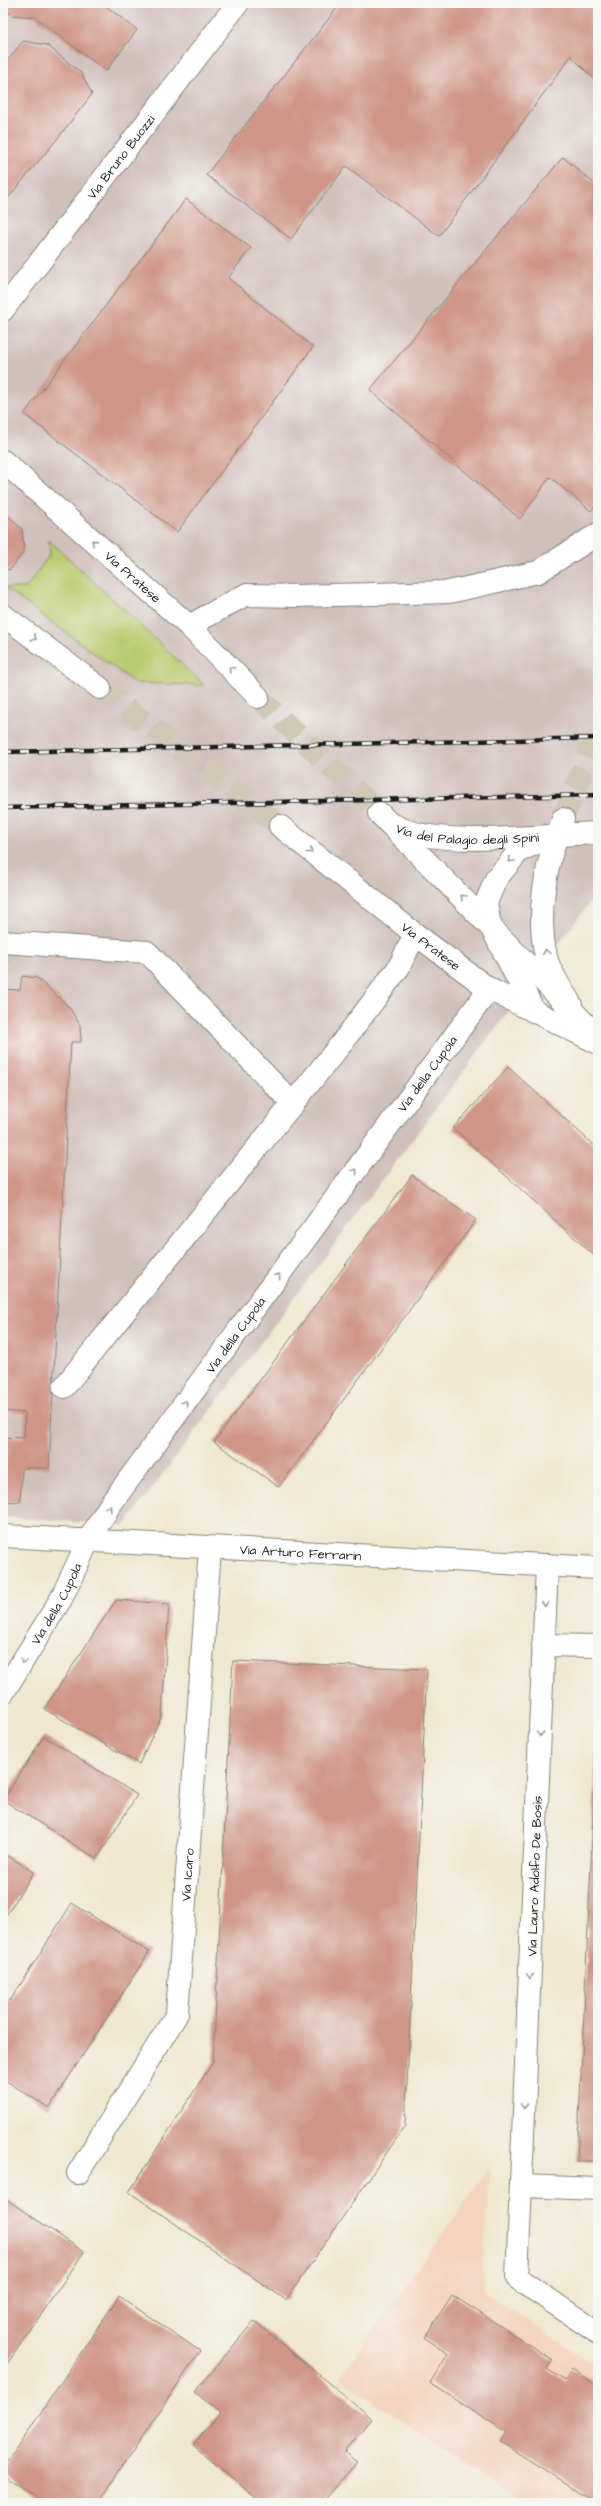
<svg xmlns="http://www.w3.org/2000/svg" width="601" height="2506" font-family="'Architects Daughter',sans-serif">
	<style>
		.built { fill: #f4d4bf }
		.industrial { fill: #d0c0bb }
		.green { fill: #bacb6e; stroke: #6b7445 }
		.building { fill: #cf9587 }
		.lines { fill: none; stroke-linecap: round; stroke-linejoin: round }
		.street-tunnel { stroke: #cfc9b5; stroke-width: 22; stroke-dasharray: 22 11; stroke-linecap: butt }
		.secondary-tunnel { stroke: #cfc9b5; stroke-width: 22; stroke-dasharray: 22 11; stroke-linecap: butt }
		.lane-casing { stroke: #868276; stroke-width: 24 }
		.street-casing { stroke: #868276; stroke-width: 24 }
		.secondary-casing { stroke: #868276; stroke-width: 24 }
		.lane { stroke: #fff; stroke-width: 22 }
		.street { stroke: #fff; stroke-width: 22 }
		.secondary { stroke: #fff; stroke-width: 22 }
		.rail-casing { stroke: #1c1c1c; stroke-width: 4.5 }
		.rail { stroke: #f6f6f2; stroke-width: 3; stroke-dasharray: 9; stroke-linecap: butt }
		.oneway { stroke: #999 }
		.labels { text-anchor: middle; stroke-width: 3; stroke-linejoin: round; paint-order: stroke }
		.street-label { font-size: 13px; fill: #1c1c1c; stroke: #f6f6f2 }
	</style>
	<rect width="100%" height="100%" fill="#f6f6f2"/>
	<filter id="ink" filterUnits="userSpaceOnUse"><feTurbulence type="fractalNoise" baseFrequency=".025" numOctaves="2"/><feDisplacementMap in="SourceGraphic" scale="8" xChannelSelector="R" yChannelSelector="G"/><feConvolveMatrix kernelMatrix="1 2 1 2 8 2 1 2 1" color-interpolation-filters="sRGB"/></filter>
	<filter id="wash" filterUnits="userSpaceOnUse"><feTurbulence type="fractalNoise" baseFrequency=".012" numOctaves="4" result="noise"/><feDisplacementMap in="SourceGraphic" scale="16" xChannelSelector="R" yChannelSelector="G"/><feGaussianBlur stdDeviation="0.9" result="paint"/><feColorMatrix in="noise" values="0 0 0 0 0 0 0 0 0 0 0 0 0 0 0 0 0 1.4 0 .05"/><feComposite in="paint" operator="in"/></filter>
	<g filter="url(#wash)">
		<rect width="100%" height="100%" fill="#efe8d0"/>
		<polygon class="built" points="489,2168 482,2290 598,2368 598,2503 524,2503 339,2378"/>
		<polygon class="industrial" points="3,3 598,3 598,898 593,898 125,1525 3,1517"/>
		<polygon class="green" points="49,540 204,685 135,683 5,588 26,588 50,554"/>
		<g id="blocks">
			<g class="building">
				<polygon points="3,3 102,3 137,30 106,71 35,17 12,15 3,8"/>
				<polygon points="341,3 598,3 598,77 595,80 571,56 439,236 346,166 291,239 206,175"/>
				<polygon points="23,41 47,45 81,73 92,94 58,138 3,204 3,66"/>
				<polygon points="563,157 598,187 598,502 591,511 550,477 520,519 370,390"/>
				<polygon points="186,199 251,248 228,278 313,347 177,532 24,414"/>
				<polygon points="5,513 22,529 24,551 11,569 3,570 3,514"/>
				<polygon points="22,976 37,978 69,1007 80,1025 81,1042 71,1042 49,1468 22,1468 20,1502 3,1501 3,1437 24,1438 25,1413 3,1411 3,989 20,990"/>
				<polygon points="508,1067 598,1149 598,1259 453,1128"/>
				<polygon points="412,1175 476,1220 279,1487 214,1442"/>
				<polygon points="116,1600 169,1604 162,1715 139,1764 44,1709"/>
				<polygon points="233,1661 427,1669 405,2126 286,2300 129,2192 213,2062"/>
				<polygon points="44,1736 137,1795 97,1859 3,1800"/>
				<polygon points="597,1736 598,1736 598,2161 577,2161"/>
				<polygon points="3,1853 34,1872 3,1920"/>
				<polygon points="72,1903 149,1952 49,2108 3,2079 3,1996 10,2001"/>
				<polygon points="3,2197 84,2252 3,2370"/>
				<polygon points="452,2295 553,2360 547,2369 565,2381 572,2369 598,2386 598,2503 500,2442 506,2432 430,2383 448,2354 424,2338"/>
				<polygon points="119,2296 200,2351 98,2503 46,2503 3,2475 3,2469"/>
				<polygon points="254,2321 372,2419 344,2452 357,2462 322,2503 262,2503 193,2445 220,2413 195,2392"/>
			</g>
		</g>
	</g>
	<g filter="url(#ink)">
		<use href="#blocks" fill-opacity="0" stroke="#868276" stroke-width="1"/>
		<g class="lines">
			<polyline class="street-tunnel" points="563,819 598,731"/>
			<g class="secondary-tunnel">
				<polyline points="100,688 280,826"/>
				<polyline points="258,697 379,813"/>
			</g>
			<g class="lane-casing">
				<g id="lane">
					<polyline points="189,626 245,595 296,596 449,592 538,572 598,534"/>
					<polyline points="3,942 147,952 293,1104"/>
					<polyline points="64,1387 341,1044 399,967 415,934"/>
				</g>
			</g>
			<g class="street-casing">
				<g id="street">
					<path id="s1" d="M3 310 238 3"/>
					<path d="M563 819C546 861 536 912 546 957 550 974 563 990 571 1005"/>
					<polyline points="534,1011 490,925 486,903 496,879 519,851 554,835"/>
					<path id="s2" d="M3 1536 598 1568"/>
					<polyline points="547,1565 517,2278 598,2333"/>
					<polyline points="543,1645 598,1646"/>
					<path id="s3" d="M3 1693 61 1599 88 1541 110 1505 489 989"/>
					<path id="s4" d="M78 2173 177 2014 210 1548"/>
					<polyline points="521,2186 598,2189"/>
				</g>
			</g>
			<g class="secondary-casing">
				<g id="secondary">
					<path id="s5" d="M3 461 189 626 258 697"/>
					<polyline points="3,615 100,688"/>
					<polyline points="379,813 598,1037"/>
					<path id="s6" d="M394 825C436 850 547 834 598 833"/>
					<path id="s7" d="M280 826 415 934 489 989 598 1043"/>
				</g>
			</g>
			<use href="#lane" class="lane"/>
			<use href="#street" class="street"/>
			<use href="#secondary" class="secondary"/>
			<g class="rail-casing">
				<g id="rail">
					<polyline points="3,752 598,738"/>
					<polyline points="3,808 598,795"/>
				</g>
			</g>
			<use href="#rail" class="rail"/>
		</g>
		<defs><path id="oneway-chevron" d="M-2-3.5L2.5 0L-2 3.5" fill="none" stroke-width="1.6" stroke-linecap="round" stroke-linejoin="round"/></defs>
		<g class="oneway">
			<use href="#oneway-chevron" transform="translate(94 542) rotate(-138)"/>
			<use href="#oneway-chevron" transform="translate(34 638) rotate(37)"/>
			<use href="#oneway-chevron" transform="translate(231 669) rotate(-134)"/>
			<use href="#oneway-chevron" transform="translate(310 851) rotate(39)"/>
			<use href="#oneway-chevron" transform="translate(511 860) rotate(134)"/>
			<use href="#oneway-chevron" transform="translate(463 897) rotate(-135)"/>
			<use href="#oneway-chevron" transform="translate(546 952) rotate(-97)"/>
			<use href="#oneway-chevron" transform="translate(355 1171) rotate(-54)"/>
			<use href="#oneway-chevron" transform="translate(278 1276) rotate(-54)"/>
			<use href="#oneway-chevron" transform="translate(185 1403) rotate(-54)"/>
			<use href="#oneway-chevron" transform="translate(109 1508) rotate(-57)"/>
			<use href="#oneway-chevron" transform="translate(545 1604) rotate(93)"/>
			<use href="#oneway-chevron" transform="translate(23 1661) rotate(121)"/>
			<use href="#oneway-chevron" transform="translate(540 1734) rotate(92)"/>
			<use href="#oneway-chevron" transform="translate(530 1976) rotate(92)"/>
			<use href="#oneway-chevron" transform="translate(524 2106) rotate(92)"/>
		</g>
	</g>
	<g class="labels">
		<g class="street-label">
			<text dy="5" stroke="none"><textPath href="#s1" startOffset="193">Via Bruno Buozzi</textPath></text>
			<text dy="5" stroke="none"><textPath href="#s5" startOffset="174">Via Pratese</textPath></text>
			<text dy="5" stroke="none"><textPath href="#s6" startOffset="75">Via del Palagio degli Spini</textPath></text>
			<text dy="5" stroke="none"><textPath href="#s7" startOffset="193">Via Pratese</textPath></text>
			<text dy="5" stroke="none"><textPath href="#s3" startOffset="752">Via della Cupola</textPath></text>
			<text dy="5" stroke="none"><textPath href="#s3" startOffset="428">Via della Cupola</textPath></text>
			<text dy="5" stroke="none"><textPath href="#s2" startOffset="298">Via Arturo Ferrarin</textPath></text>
			<text dy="5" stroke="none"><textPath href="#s3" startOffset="104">Via della Cupola</textPath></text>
			<text dy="5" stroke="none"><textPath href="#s4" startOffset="327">Via Icaro</textPath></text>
			<text transform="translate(534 1876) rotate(-88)" y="5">Via Lauro Adolfo De Bosis</text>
		</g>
	</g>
	<rect width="601" height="2506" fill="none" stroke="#f6f6f2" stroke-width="16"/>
</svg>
